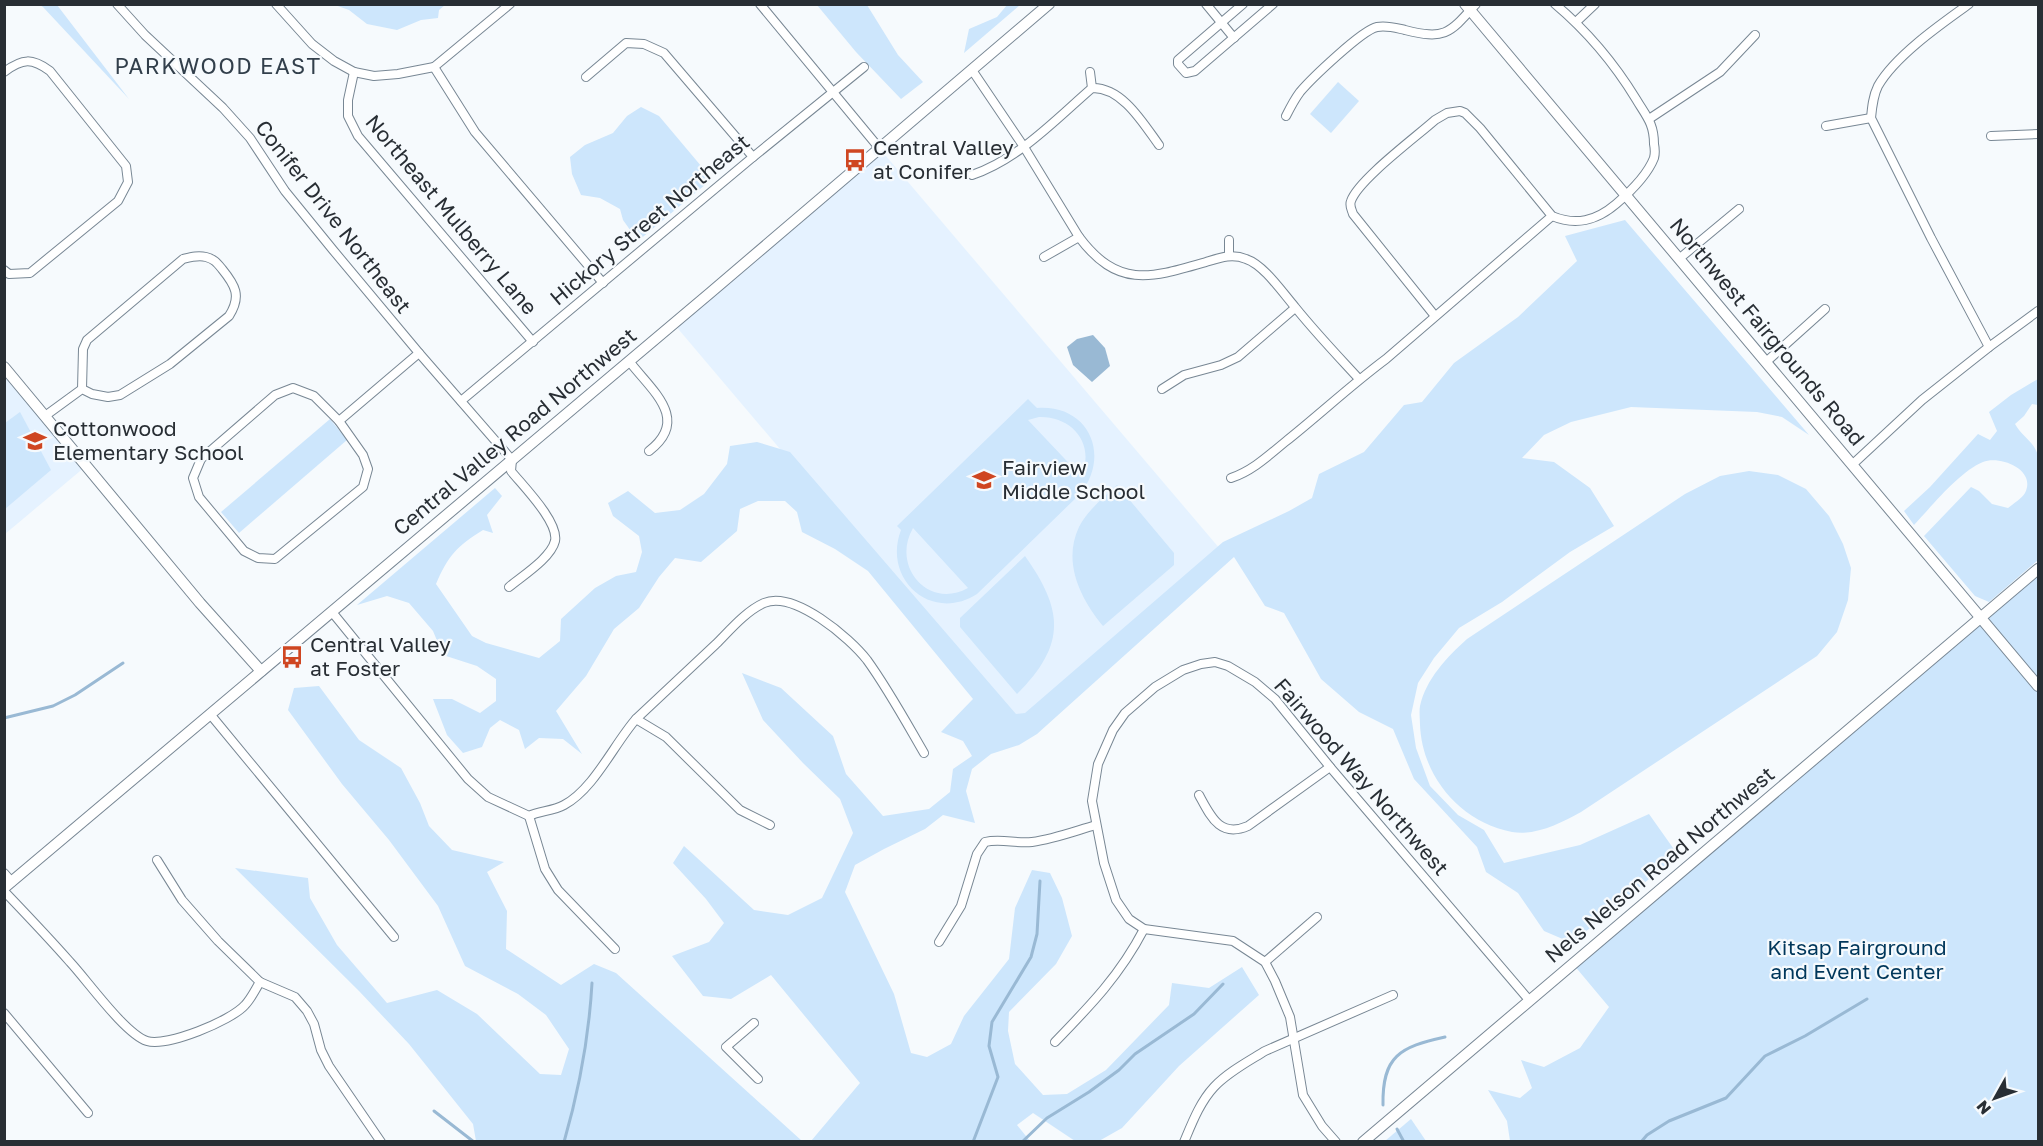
<svg xmlns="http://www.w3.org/2000/svg" width="2043" height="1146" font-family="'Golos Text',sans-serif">
	<style>
		.built { fill: #e5f2ff }
		.green { fill: #cde6fc; fill-rule: evenodd }
		.water { fill: #99b9d4 }
		.lines { fill: none; stroke-linecap: round; stroke-linejoin: round }
		.stream { stroke: #99b9d4; stroke-width: 3 }
		.street-casing { stroke: #788794; stroke-width: 10 }
		.secondary-casing { stroke: #788794; stroke-width: 12 }
		.street { stroke: #fff; stroke-width: 8 }
		.secondary { stroke: #fff; stroke-width: 10 }
		.labels { text-anchor: middle; stroke-width: 4.5; stroke-linejoin: round; paint-order: stroke }
		.poi-label { font-size: 21px; fill: #282e34; stroke: #f6fafd; text-anchor: start }
		.street-label { font-size: 21px; fill: #282e34; stroke: #f6fafd }
		.park-label { font-size: 21px; fill: #00375b; stroke: #f6fafd }
		.neighbourhood-label { font-size: 22px; letter-spacing: 1.5px; fill: #323f4b; stroke: #f6fafd }
	</style>
	<rect width="100%" height="100%" fill="#f6fafd"/>
	<g class="built">
		<polygon points="880,149 1226,556 1019,731 674,324"/>
		<polygon points="4,367 86,466 5,534 4,534"/>
	</g>
	<g class="green">
		<polygon points="40,5 57,5 129,99 43,7"/>
		<polygon points="335,5 445,4 445,5 439,10 438,18 421,20 397,30 367,24 349,10"/>
		<polygon points="817,5 867,5 898,55 923,82 901,99 856,52"/>
		<polygon points="1007,5 1020,5 964,53 969,29 997,17"/>
		<polygon points="1338,82 1359,101 1331,133 1310,114"/>
		<polygon points="641,107 659,116 712,179 638,241 623,220 620,209 600,198 581,195 572,174 570,157 585,145 613,133 627,116"/>
		<path d="M1625 220 1809 435 1782 417 1757 412 1631 407 1571 422 1544 435 1522 458 1554 462 1590 488 1614 526 1570 552 1502 602 1459 628 1434 658 1418 683 1411 715 1416 748 1430 786 1458 815 1484 830 1504 863 1580 845 1649 814 1678 855 1572 943 1544 931 1518 893 1486 872 1477 847 1414 779 1393 729 1359 712 1321 679 1284 613 1265 606 1234 557 1037 734 1019 745 991 754 972 769 966 791 975 823 943 815 925 829 884 849 855 865 845 892 894 994 911 1053 927 1057 951 1044 964 1016 1009 959 1015 908 1032 870 1050 873 1062 898 1072 936 1056 964 1009 1012 1008 1031 1015 1064 1043 1095 1067 1094 1106 1070 1169 1005 1172 983 1209 988 1242 967 1259 995 1179 1066 1122 1128 1099 1141H1075L1033 1113 1017 1125 1030 1141H811L860 1083 771 975 731 999 703 996 672 956 709 942 724 923 706 899 673 863 684 846 754 910 788 915 822 898 853 833 840 799 803 763 763 720 742 673 781 688 833 736 846 774 883 816 929 809 950 792 953 769 972 756 963 741 941 732 973 699 868 571 835 549 802 532 797 512 785 501H758L740 509 737 531 701 562 675 558 659 577 639 608 614 629 586 676 556 711 582 754 563 739 539 738 525 749 519 730 500 720 490 728 482 747 463 753 447 735 433 699H452L480 713 496 701V679L477 666 443 655 433 631 409 603 387 596 357 605 495 488 502 496 487 515 493 533 483 530C457 546 448 556 436 584L472 636 486 643 539 658 560 641 561 619 595 588 616 576 636 572 642 552 639 536 613 516 608 503 628 491 655 513 680 510 704 494 727 464 730 446 757 442 790 452 1016 714 1025 713 1223 542 1289 511 1312 498 1319 474 1364 452 1404 405 1422 402 1454 363 1518 317 1577 261 1565 236Z"/>
		<path d="M2038 379V405L2032 404 2024 416 2015 424C2023 438 2032 439 2038 455V560L1989 602 1975 596 1924 536 1971 487 1979 491 1992 504 2008 508C2013 504 2022 498 2025 493 2037 469 1999 455 1983 462 1960 471 1931 507 1914 525L1904 511 1930 487 1978 434 1990 440 1997 431 1989 412 2011 395Z"/>
		<path d="M1028 399 1037 408C1089 404 1112 456 1079 495L977 594C932 623 882 580 901 530L897 526ZM1039 417C1072 416 1096 444 1081 476L1028 420ZM913 528 968 588C928 610 891 566 913 528Z"/>
		<polygon points="20,412 51,470 5,509 5,423"/>
		<polygon points="330,419 347,440 239,533 221,512"/>
		<path d="M1749 471 1778 475 1806 489 1829 516 1843 544 1851 568 1848 600 1837 632 1817 656 1581 812C1561 823 1536 836 1512 832 1460 822 1422 776 1420 725 1420 719 1419 712 1420 706 1426 679 1447 657 1467 639L1685 494 1720 476Z"/>
		<path d="M1117 485 1174 553V565L1103 626C1081 599 1062 563 1079 527 1087 511 1104 497 1117 485Z"/>
		<path d="M1025 556C1064 611 1066 645 1017 694L960 627V618Z"/>
		<polygon points="2038,569 2038,1141 1510,1141 1507,1121 1488,1090 1520,1098 1532,1088 1521,1060 1544,1067 1580,1048 1609,1007 1573,964"/>
		<polygon points="319,686 359,740 401,768 420,803 429,826 452,850 504,862 487,872 507,911 506,949 561,985 594,964 616,973 802,1141 476,1141 473,1124 409,1044 359,991 235,868 308,878 310,898 337,945 387,1003 437,990 477,1014 540,1074 561,1075 569,1049 546,1015 518,994 465,966 438,906 389,840 342,784 288,710 294,688"/>
		<polygon points="1411,1119 1426,1141 1385,1141"/>
	</g>
	<polygon class="water" points="1093,335 1105,348 1110,366 1092,382 1073,365 1067,347 1077,339"/>
	<g class="lines">
		<g class="stream">
			<polyline points="4,718 53,706 75,695 123,663"/>
			<path d="M1383 1105C1382 1056 1400 1047 1445 1037"/>
			<polyline points="434,1111 474,1142"/>
			<polyline points="1397,1129 1404,1142"/>
			<path d="M564 1142C579 1090 589 1037 592 983"/>
			<polyline points="973,1142 998,1077 989,1046 992,1022 1031,957 1037,934 1040,881"/>
			<polyline points="1022,1142 1047,1118 1089,1092 1119,1070 1135,1054 1194,1014 1223,984"/>
			<polyline points="1641,1142 1647,1135 1669,1121 1726,1098 1765,1056 1805,1036 1867,999"/>
		</g>
		<g class="street-casing">
			<g id="street">
				<path d="M117 4 145 35 223 108 250 138 285 191 333 250 419 353 512 460 511 471C523 486 559 522 555 541 551 558 522 576 509 587"/>
				<polyline points="276,4 312,44 334,61 354,72 374,76 398,74 434,67 510,4"/>
				<polyline points="760,4 880,149"/>
				<polyline points="1206,4 1234,38"/>
				<polyline points="1243,4 1178,60 1178,64 1186,73 1195,71 1273,4"/>
				<path d="M1969 4C1941 24 1895 56 1878 86 1873 96 1872 107 1871 118L1931 238 1989 347"/>
				<polyline points="1576,22 1595,4"/>
				<polyline points="434,67 475,132 603,283"/>
				<path d="M972 70 1024 147 1079 237C1118 289 1151 278 1206 262 1219 258 1232 253 1246 259 1264 265 1282 292 1295 307 1315 332 1337 355 1359 379"/>
				<path d="M4 72C23 58 32 58 50 71L126 166 128 182 118 201 30 273 9 274 4 270"/>
				<polyline points="354,72 348,100 348,116 358,136 533,342"/>
				<polyline points="1090,72 1092,88"/>
				<polyline points="586,77 626,43 644,44 664,53 753,157"/>
				<path d="M1286 116C1290 108 1294 100 1300 92 1311 79 1362 30 1377 27 1387 25 1396 28 1405 30 1445 40 1449 34 1476 4"/>
				<polyline points="1649,119 1720,72 1755,35"/>
				<polyline points="1826,126 1871,118"/>
				<polyline points="1991,136 2038,134"/>
				<path d="M972 175C1019 159 1055 120 1092 88 1122 87 1143 123 1159 145"/>
				<polyline points="1229,256 1229,240"/>
				<polyline points="1044,257 1079,237"/>
				<polyline points="1680,258 1739,209"/>
				<path d="M1435 316 1353 214C1352 210 1349 206 1351 201 1358 180 1416 137 1435 120L1447 113 1460 111 1465 113 1480 128 1552 216C1576 226 1596 221 1616 204 1630 192 1647 176 1654 158 1655 154 1655 149 1654 144 1654 123 1646 116 1636 99 1614 63 1587 31 1555 4"/>
				<path d="M629 361C651 390 691 419 649 451"/>
				<polyline points="1766,362 1825,309"/>
				<polygon points="293,388 314,396 339,421 363,455 368,469 363,487 275,559 258,558 244,551 199,497 193,478 201,459 275,395"/>
				<polyline points="1162,389 1184,375 1221,365 1238,357 1295,308"/>
				<polyline points="461,401 753,157 864,67"/>
				<path d="M45 416 82 389 92 394 108 397 120 395 170 364 229 316C242 296 235 285 222 269 217 263 214 259 206 257 198 255 191 257 183 259L87 340 83 349 82 389"/>
				<polyline points="339,421 419,353"/>
				<polyline points="1853,464 1922,400 1989,347 2038,311"/>
				<path d="M1231 478C1252 471 1268 456 1285 442 1319 415 1351 385 1386 359L1552 216"/>
				<path d="M332 612 468 779 488 797 529 816C540 811 553 811 564 805 594 789 614 744 636 719 663 694 689 669 716 644 730 630 746 611 764 603 794 590 850 638 867 660 888 689 906 722 924 753"/>
				<polyline points="210,714 394,937"/>
				<polyline points="636,719 666,737 740,810 770,825"/>
				<path d="M1199 795C1211 817 1220 838 1248 826L1330 767"/>
				<polyline points="529,816 545,869 558,890 615,949"/>
				<polyline points="157,860 182,900 218,941 260,982 295,997 307,1011 314,1024 321,1050 329,1066 381,1142"/>
				<polyline points="4,873 12,882"/>
				<path d="M4 891C26 914 49 938 70 962 87 980 125 1034 147 1041 167 1047 231 1021 245 1005 251 999 255 990 260 982"/>
				<path d="M939 942 961 906 977 854 985 842C1001 838 1016 844 1032 842 1054 839 1075 831 1096 825"/>
				<polyline points="1265,962 1317,917"/>
				<polyline points="4,1013 88,1113"/>
				<polyline points="754,1023 726,1047 758,1079"/>
				<path d="M1055 1042C1091 1005 1120 975 1144 929"/>
				<path d="M1184 1142C1192 1123 1200 1102 1214 1087 1228 1072 1249 1061 1265 1051L1393 995"/>
				<polyline points="1336,1142 1322,1126 1303,1095 1290,1017 1275,981 1265,962 1233,941 1144,929 1129,919 1116,900 1104,863 1092,801 1098,764 1113,730 1125,713 1155,687 1183,670 1201,664 1215,662 1228,666 1255,682 1275,699 1330,767 1529,1000"/>
			</g>
		</g>
		<g class="secondary-casing">
			<g id="secondary">
				<polyline points="1465,4 2038,686"/>
				<polyline points="4,367 200,603 261,671"/>
				<polyline points="4,888 710,293 1049,4"/>
				<polyline points="1363,1142 2038,569"/>
			</g>
		</g>
		<use href="#street" class="street"/>
		<use href="#secondary" class="secondary"/>
	</g>
	<defs>
		<g id="bus-bare" transform="scale(1.8)"><path d="M-5-6H5V4H4V6H2V4H-2V6H-4V4H-5ZM-3.5-4V0h7V-4ZM-3.5 1.2v1.5H-2V1.2ZM2 1.2v1.5H3.5V1.2Z" fill="#cf4621" stroke="#f6fafd" stroke-width="2.5" paint-order="stroke"/></g>
		<g id="school-bare" transform="scale(1.8)"><path d="M0-5L7-2L0 1L-7-2ZM-4 1L0 2.5L4 1V4Q0 6-4 4Z" fill="#cf4621" stroke="#f6fafd" stroke-width="2.5" paint-order="stroke"/></g>
	</defs>
	<g fill-rule="evenodd">
		<use href="#bus-bare" x="855" y="160"/>
		<use href="#school-bare" x="35" y="441"/>
		<use href="#school-bare" x="984" y="480"/>
		<use href="#bus-bare" x="292" y="657"/>
	</g>
	<g class="labels">
		<g class="poi-label">
			<text x="873" y="155">Central Valley<tspan x="873" dy="24">at Conifer</tspan></text>
			<text x="53" y="436">Cottonwood<tspan x="53" dy="24">Elementary School</tspan></text>
			<text x="1002" y="475">Fairview<tspan x="1002" dy="24">Middle School</tspan></text>
			<text x="310" y="652">Central Valley<tspan x="310" dy="24">at Foster</tspan></text>
		</g>
		<g class="street-label">
			<text transform="translate(451 215) rotate(50)" y="7">Northeast Mulberry Lane</text>
			<text transform="translate(333 217) rotate(52)" y="7">Conifer Drive Northeast</text>
			<text transform="translate(650 220) rotate(-40)" y="7">Hickory Street Northeast</text>
			<text transform="translate(1767 332) rotate(50)" y="7">Northwest Fairgrounds Road</text>
			<text transform="translate(515 432) rotate(-40)" y="7">Central Valley Road Northwest</text>
			<text transform="translate(1361 777) rotate(49)" y="7">Fairwood Way Northwest</text>
			<text transform="translate(1660 865) rotate(-40)" y="7">Nels Nelson Road Northwest</text>
		</g>
		<g class="park-label">
			<text x="1857" y="955">Kitsap Fairground<tspan x="1857" dy="24">and Event Center</tspan></text>
		</g>
		<g class="neighbourhood-label">
			<text x="218" y="74">PARKWOOD EAST</text>
		</g>
	</g>
	<rect width="2043" height="1146" fill="none" stroke="#282e34" stroke-width="12"/>
	<g transform="translate(1995 1098) rotate(230)" stroke="#f6fafd" stroke-width="4.5" paint-order="stroke">
	<path d="M0-4.5L10 22L0 15L-10 22Z" fill="#282e34"/>
	<text y="-9" font-size="16" font-weight="bold" text-anchor="middle" fill="#282e34">N</text>
	</g>
</svg>
